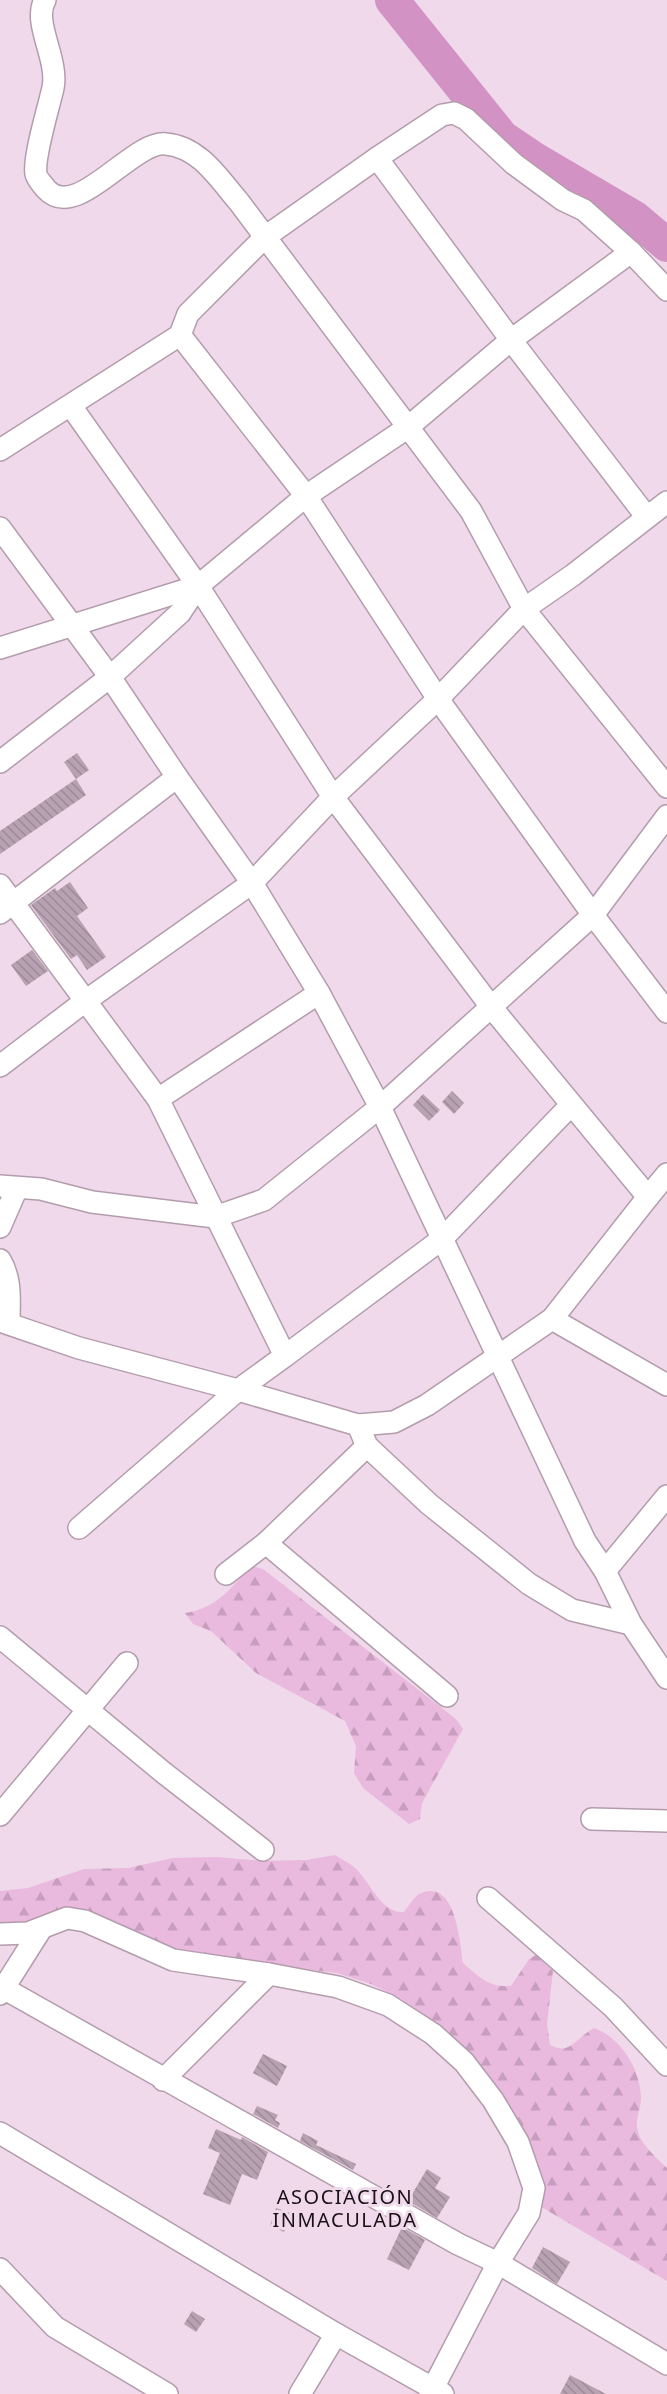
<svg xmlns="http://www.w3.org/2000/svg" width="667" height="2394" font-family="'Noto Sans',sans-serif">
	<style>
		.forest { fill: url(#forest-firs) }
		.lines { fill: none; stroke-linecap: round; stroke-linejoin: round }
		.river { stroke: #d292c4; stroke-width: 34 }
		.building { fill: url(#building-back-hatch) }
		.minor-casing { stroke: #b39dad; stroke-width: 24 }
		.minor { stroke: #fff; stroke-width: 21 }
		.labels { text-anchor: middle; stroke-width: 6; stroke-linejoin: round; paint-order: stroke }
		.neighbourhood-label { font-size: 20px; letter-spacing: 1.5px; fill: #191117; stroke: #f0d9ea }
	</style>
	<defs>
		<pattern id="forest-firs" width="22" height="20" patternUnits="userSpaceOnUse" patternTransform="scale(1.5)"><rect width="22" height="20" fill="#eab9de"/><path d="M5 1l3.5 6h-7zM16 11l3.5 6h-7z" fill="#c89ebe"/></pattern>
		<pattern id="building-back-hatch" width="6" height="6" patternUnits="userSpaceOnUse" patternTransform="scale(1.5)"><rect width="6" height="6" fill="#b7a2b2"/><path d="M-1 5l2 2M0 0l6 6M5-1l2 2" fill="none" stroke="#9d8a98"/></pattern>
	</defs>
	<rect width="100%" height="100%" fill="#f0d9ea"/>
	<g class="forest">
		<path d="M251 1566 263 1569 456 1719 463 1729 422 1803 420 1819 409 1824 363 1788 354 1773 356 1746 345 1721 256 1673 211 1631 193 1624 185 1613C216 1609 231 1588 251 1566Z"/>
		<path d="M335 1855C341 1859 350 1863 355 1868 370 1881 381 1914 404 1912 408 1907 414 1897 419 1894 456 1876 460 1943 463 1963 479 1977 490 1988 511 1986L529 1959 536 1955 553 1971 547 2024 550 2045C570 2056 574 2039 594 2028 621 2038 640 2068 641 2098 641 2108 636 2117 637 2126 638 2143 656 2157 667 2168V2281L538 2205 479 2067 444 2028 400 1998 371 1984 337 1973 272 1965 199 1966 72 1921 0 1935V1891L28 1888 84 1869 128 1868 173 1858 216 1857 263 1861 306 1860Z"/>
	</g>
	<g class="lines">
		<polyline class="river" points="392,0 502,137 536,160 635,218 667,245"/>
	</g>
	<g class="building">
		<polygon points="77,753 89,770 76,779 64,762"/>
		<polygon points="76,779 86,795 0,854 0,831"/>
		<polygon points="70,882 88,908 77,916 106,957 87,970 77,955 71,959 31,905 55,888 57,891"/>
		<polygon points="32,950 48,971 26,986 11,965"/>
		<polygon points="452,1091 464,1103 454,1114 442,1102"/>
		<polygon points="423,1094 440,1110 429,1121 413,1105"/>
		<polygon points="263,2054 287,2066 277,2086 253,2073"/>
		<polygon points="257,2106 278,2115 275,2120 280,2123 278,2128 253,2114"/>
		<polygon points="216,2129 241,2140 242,2137 268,2152 257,2180 242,2174 230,2205 203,2194 220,2153 208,2148"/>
		<polygon points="303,2133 318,2141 316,2145 356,2164 353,2170 300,2141"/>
		<polygon points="427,2169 441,2178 435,2188 450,2197 437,2218 408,2201"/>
		<polygon points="276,2208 291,2213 284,2232 270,2226"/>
		<polygon points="402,2227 425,2240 409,2270 387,2259"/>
		<polygon points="543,2247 570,2262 557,2284 532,2268"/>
		<polygon points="192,2311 205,2319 196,2332 184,2324"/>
		<polygon points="570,2375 606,2394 560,2394"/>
	</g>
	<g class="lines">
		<g class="minor-casing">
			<g id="minor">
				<path d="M45 0C32 22 59 59 53 88 49 106 33 158 36 174 37 179 43 185 46 189 77 223 132 140 166 144 200 147 219 179 239 202L471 511 524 609 667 787"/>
				<polyline points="377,158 511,340 646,516"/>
				<polyline points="180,335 306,496 438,699 593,915 667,1012"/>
				<polyline points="71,406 198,586 333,797 492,1008 648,1197 552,1319 427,1405 394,1422 358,1425"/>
				<polyline points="0,450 180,335 188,314 265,237 377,158 442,115 454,113 466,119 514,164 563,200 584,210 631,252 667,290"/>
				<polyline points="0,528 110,677 177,777 252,883 319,993 380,1107 585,1541 605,1571 631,1624 667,1678"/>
				<polyline points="0,648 198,586"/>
				<polyline points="0,762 110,677 180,613 198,586 306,496 407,428 511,340 631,252"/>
				<polyline points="0,885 158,1099 285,1356 238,1390 79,1528"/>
				<polyline points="0,913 177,777"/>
				<polyline points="0,1066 84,1002 252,883 333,797 438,699 524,609 573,575 667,502"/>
				<polyline points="158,1099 319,993"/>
				<polyline points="0,1186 41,1189 92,1202 215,1217 264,1200 380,1107 593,915 667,816"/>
				<polyline points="648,1197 667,1174"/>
				<polyline points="0,1227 17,1188"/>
				<path d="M0 1260C12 1280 9 1301 9 1322"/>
				<polyline points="552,1319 667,1385"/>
				<polyline points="0,1321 79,1348 238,1390 358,1425 367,1446 429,1504 529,1584 572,1610 631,1624"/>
				<polyline points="285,1356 442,1239 571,1105"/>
				<polyline points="266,1543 447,1696"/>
				<polyline points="605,1571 667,1496"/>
				<polyline points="226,1574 266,1543 367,1446"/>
				<polyline points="0,1637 164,1773 263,1850"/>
				<polyline points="0,1815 127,1663"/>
				<polyline points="592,1819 667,1821"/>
				<polyline points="488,1898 613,2007 667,2065"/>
				<polyline points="0,1934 28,1933 67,1918 85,1921 173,1960 269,1974 338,1987 388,2005 433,2034 464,2062 493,2100 518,2142 534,2188 529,2213 498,2263 430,2394"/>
				<polyline points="3,1988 458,2244 498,2263 667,2364"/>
				<polyline points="0,1994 41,1929"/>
				<polyline points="163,2080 269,1974"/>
				<polyline points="0,2133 336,2334 443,2394"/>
				<polyline points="0,2269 55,2327 167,2394"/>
				<polyline points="300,2394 336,2334"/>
			</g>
		</g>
		<use href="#minor" class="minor"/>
	</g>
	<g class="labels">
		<g class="neighbourhood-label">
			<text x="345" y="2204">ASOCIACIÓN<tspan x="345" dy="23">INMACULADA</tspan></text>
		</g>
	</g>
</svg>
